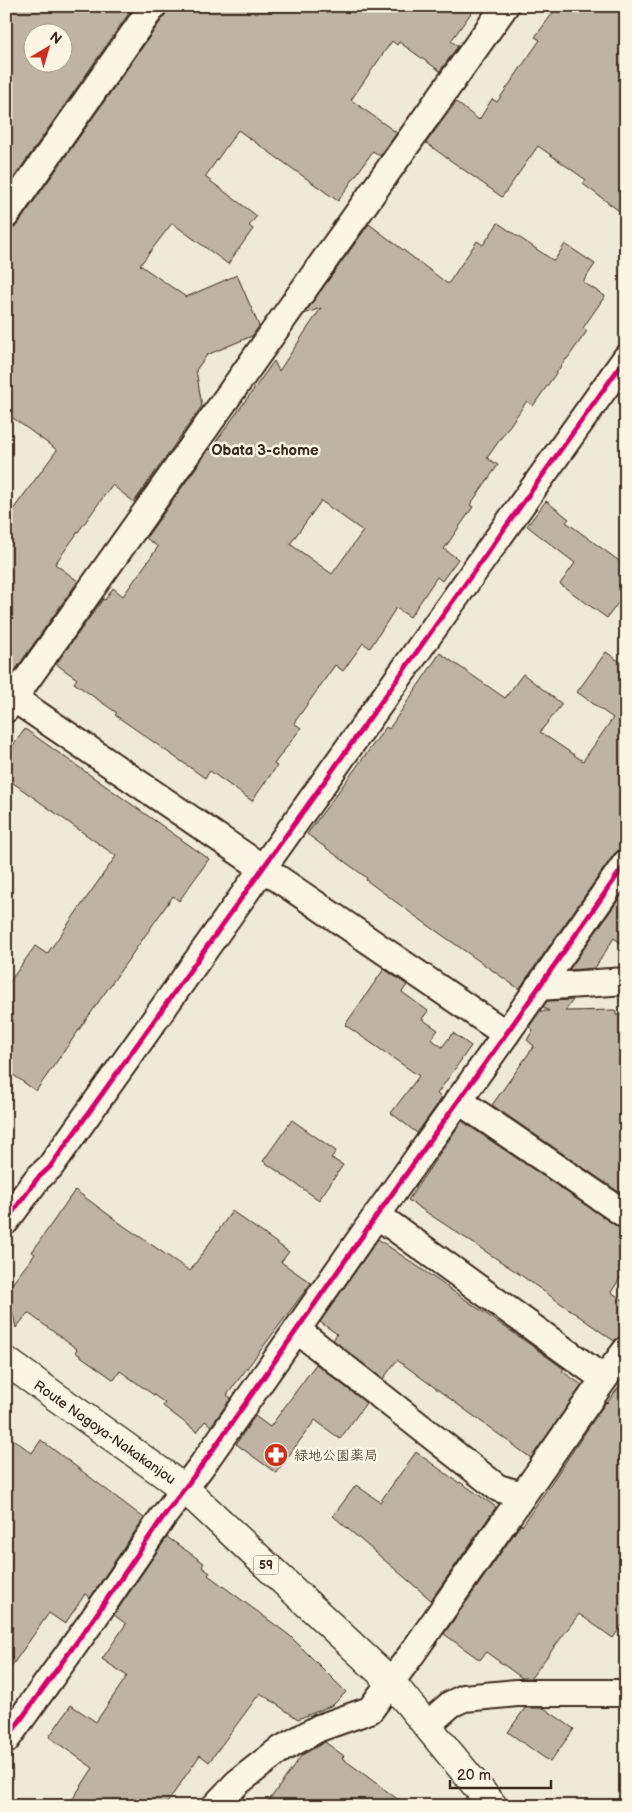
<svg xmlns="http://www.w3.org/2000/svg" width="632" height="1812" font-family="'Balsamiq Sans','Klee One',sans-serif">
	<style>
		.building { fill: #beb3a4; stroke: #3b2a1e; fill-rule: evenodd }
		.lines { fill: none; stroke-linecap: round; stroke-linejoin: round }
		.minor-casing { stroke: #3b2a1e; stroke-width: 30 }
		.primary-casing { stroke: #3b2a1e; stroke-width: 31 }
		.minor { stroke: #fcf5e5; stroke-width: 26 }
		.primary { stroke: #fcf5e5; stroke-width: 28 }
		.cycleway-casing { stroke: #fcf5e5; stroke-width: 8 }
		.cycleway { stroke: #d6006c; stroke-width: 5 }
		.labels { text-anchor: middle; stroke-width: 5; stroke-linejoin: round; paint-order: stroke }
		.shield { fill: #fcf5e5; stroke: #75675a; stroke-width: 1 }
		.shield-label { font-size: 12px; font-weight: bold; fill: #3b2a1e }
		.street-label { font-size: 14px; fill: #3b2a1e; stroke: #fcf5e5 }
		.poi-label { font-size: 14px; fill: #3b2a1e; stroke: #fcf5e5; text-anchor: start }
		.neighbourhood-label { font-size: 15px; font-weight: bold; fill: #3b2a1e; stroke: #fcf5e5 }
	</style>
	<rect width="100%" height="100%" fill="#f0e9d9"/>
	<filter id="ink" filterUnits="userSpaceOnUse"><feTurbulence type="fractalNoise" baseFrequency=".02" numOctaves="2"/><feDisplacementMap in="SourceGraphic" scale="10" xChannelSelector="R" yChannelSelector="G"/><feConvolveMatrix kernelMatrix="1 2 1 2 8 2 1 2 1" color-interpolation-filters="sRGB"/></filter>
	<g filter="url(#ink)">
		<g class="building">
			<path d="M6 6H134L6 189ZM32 32H62V62H32Z"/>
			<polygon points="168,6 476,6 451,41 458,46 440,71 399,42 397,45 392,41 351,100 397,133 380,156 373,151 338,201 238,130 205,177 257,216 249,226 253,229 228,264 172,223 140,265 186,297 237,275 259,326 252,336 207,355 196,370 202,406 134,502 112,485 55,564 78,581 9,679 6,678 6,519 57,450 6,413 6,230 13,228 18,224 165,15"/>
			<polygon points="558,6 626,6 626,216 583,184 586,180 538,146 502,197 426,143 456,102 479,120 492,99 497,102 540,40 535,37"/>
			<path d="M498 223 554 261 565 244 595 264 583 282 605 296 583 328 587 331 567 359H566L533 406 527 401 487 458 498 465 470 505 473 507 444 549 458 559 442 581 437 577 410 617 396 608 370 648 363 643 343 671 335 665 294 723 301 728 274 764 277 766 252 801 210 771 205 778 115 715 117 713 74 683 77 679 56 664 103 599 105 600 113 588 123 596 158 547 146 538 210 448V450L274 361 279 371 321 308 304 314 369 224 448 284 477 241 483 245ZM321 501 363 531 332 574 290 544Z"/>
			<polygon points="546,501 569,519 566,522 626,566 626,592 607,618 560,584 575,563 527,526"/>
			<polygon points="606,652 626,666 626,848 619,850 614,854 519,989 415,916 366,880 367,878 307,834 386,727 389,729 440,653 505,698 523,674 562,704 540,732 583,761 613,718 577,692"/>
			<polygon points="25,729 209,859 179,901 173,896 36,1091 6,1070 6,987 35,946 47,954 116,856 6,778 6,755"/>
			<polygon points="626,889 626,947 614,938 595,968 569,970"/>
			<polygon points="384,969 407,985 402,992 428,1011 422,1019 438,1030 431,1039 442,1047 453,1033 471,1046 437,1094 442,1098 417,1133 391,1113 419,1076 345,1025"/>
			<polygon points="573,1000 565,1011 616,1010 616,1015 626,1015 626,1197 492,1105 534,1046 527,1040 533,1030 529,1027 540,1011 549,1011 543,1007 547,1001"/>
			<polygon points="292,1120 336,1151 331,1158 343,1165 319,1200 263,1161"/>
			<polygon points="462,1121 618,1227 626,1230 626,1270 611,1292 626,1302 626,1329 621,1336 614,1341 515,1271 408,1200"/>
			<polygon points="75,1190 124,1226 190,1271 232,1211 289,1252 281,1262 311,1283 227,1395 231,1398 211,1426 205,1421 197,1432 163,1406 165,1403 120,1371 114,1380 75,1352 77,1349 28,1313 16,1328 8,1289 35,1254 32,1252"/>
			<polygon points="378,1239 528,1343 564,1369 562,1371 582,1385 531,1458 397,1360 383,1379 333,1340 337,1334 320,1322"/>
			<polygon points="316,1364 366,1403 340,1439 315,1420 276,1473 236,1444 255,1416 270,1427"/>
			<polygon points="626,1377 626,1620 613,1638 579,1614 531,1678 522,1678 486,1652 480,1660 444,1634 521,1524 522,1526 606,1402 607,1403"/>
			<polygon points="6,1434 32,1453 41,1440 144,1518 90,1598 85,1594 65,1624 49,1613 6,1674"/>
			<polygon points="416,1452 459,1483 460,1482 496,1507 431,1600 333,1516 356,1485 380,1502"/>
			<polygon points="167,1537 204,1563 202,1567 210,1573 208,1575 289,1635 346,1692 333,1705 298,1719 260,1693 209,1762 200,1755 165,1806 68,1806 93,1768 49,1737 71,1705 96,1722 127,1676 102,1659 126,1624 114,1615"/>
			<polygon points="525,1708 544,1708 574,1729 550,1762 508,1732"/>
			<polygon points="325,1742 344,1756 342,1758 407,1806 265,1806 302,1755"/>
		</g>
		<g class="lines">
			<g class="minor-casing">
				<g id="minor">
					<polyline points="6,215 153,6"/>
					<polyline points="6,693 506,1034"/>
					<polyline points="6,709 505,6"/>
					<polyline points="538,987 626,981"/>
					<polyline points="458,1100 626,1215"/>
					<polyline points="377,1215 604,1379"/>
					<polyline points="6,1221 37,1179 50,1167 626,358"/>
					<polyline points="297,1330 498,1488 522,1495"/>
					<polyline points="427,1725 451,1704 464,1698 517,1693 626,1693"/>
					<polyline points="6,1740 94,1618 163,1517 203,1464 377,1215 506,1034 626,863"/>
					<polyline points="215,1806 237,1783 278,1751 319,1728 370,1710 411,1655 604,1379 626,1350"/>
				</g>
			</g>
			<g class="primary-casing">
				<polyline id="primary" points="6,1361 185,1489 391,1682 493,1806"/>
			</g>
			<use href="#minor" class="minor"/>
			<use href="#primary" class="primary"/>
			<g class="cycleway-casing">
				<g id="cycleway">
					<polyline points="6,1221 37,1179 50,1167 626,358"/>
					<polyline points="6,1740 94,1618 163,1517 203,1464 377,1215 506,1034 626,863"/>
				</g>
			</g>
			<use href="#cycleway" class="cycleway"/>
		</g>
	</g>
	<defs>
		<g id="pharmacy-disc" transform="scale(1.25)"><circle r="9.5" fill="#c8321e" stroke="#fcf5e5"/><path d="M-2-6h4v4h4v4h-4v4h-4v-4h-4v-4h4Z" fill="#fff"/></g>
	</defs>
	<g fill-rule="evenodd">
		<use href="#pharmacy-disc" x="276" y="1455"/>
	</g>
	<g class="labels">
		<rect class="shield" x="253.5" y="1555.5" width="25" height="19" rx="4"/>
		<g class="shield-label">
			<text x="266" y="1569">59</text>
		</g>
		<g class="street-label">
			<text transform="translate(105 1432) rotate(35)" y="5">Route Nagoya-Nakakanjou</text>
		</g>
		<g class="poi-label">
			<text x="294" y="1460">緑地公園薬局</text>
		</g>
		<g class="neighbourhood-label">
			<text x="265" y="455">Obata 3-chome</text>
		</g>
	</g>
	<rect width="632" height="1812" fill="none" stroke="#fcf5e5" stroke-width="25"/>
	<rect x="12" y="12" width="607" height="1787" fill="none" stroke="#3b2a1e" stroke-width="2" filter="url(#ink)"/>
	<g transform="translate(48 48) rotate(38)"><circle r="24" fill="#fcf5e5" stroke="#afa495"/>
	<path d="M0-4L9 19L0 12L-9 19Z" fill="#c8321e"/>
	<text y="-8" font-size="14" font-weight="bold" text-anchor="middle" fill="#3b2a1e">N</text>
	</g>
	<path d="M450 1780v8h101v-8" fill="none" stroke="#3b2a1e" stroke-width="2.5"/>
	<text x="457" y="1780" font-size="15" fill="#3b2a1e" stroke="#fcf5e5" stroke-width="4" paint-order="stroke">20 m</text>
</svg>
